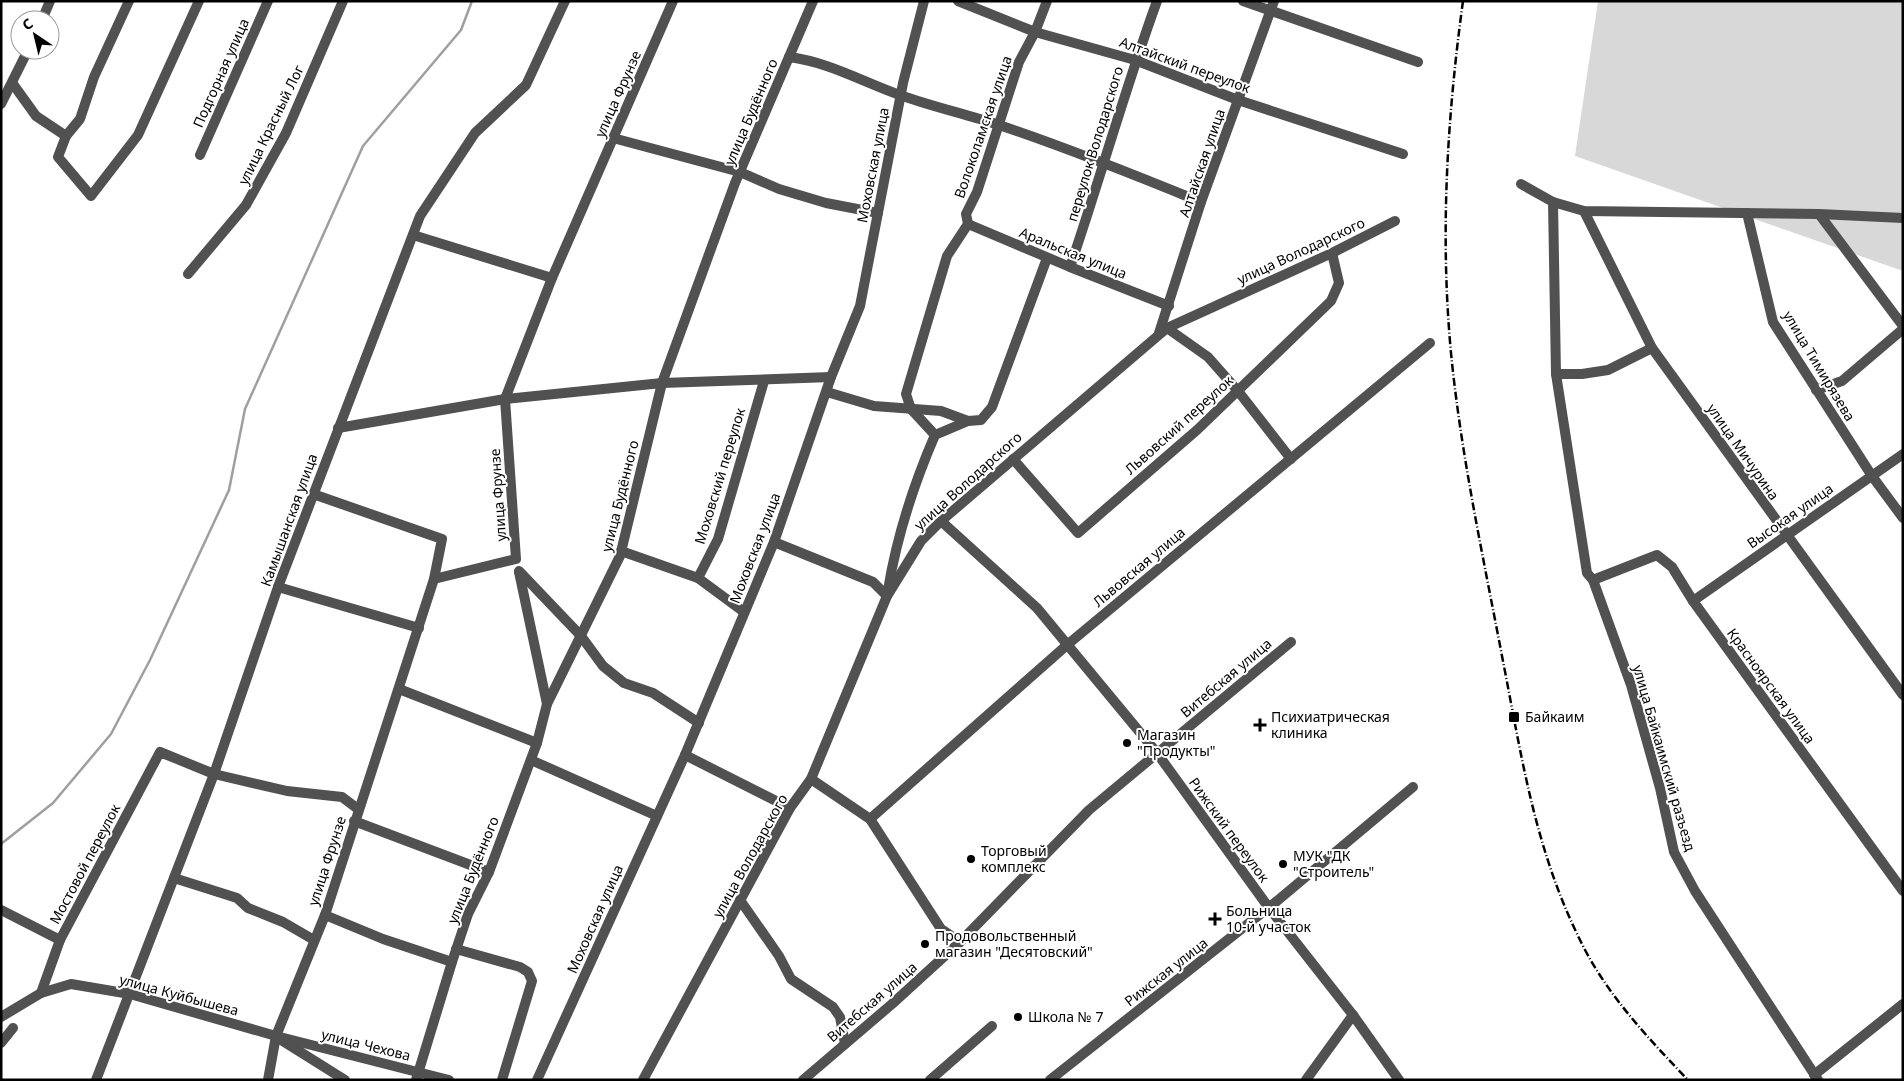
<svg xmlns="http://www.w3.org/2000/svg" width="1904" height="1081" font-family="'Noto Sans',sans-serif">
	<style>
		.green { fill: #d8d8d8 }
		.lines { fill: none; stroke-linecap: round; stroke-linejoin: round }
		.stream { stroke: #9f9f9f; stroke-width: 2.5 }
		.minor { stroke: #515151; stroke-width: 10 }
		.tertiary { stroke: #515151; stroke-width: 10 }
		.rail { stroke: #000; stroke-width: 2.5; stroke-dasharray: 8 2.5 1 2.5; stroke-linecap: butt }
		.poi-dot { fill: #000; stroke: #fff; stroke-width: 2 }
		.labels { text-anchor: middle; stroke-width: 4; stroke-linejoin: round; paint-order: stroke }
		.street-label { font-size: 14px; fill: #000; stroke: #fff }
		.poi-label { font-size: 14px; fill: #000; stroke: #fff; text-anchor: start }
	</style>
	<rect width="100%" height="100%" fill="#fff"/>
	<polygon class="green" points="1598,1 1903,1 1903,271 1575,156"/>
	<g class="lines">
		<polyline class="stream" points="1,844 53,803 111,734 150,660 229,490 245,409 363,146 461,30 472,1"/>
		<g class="minor">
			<polyline points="129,1 94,77 80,119 66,136 58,157 91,196 138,135 199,1"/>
			<polyline points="958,1 1035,32 1135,60 1238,100 1403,154"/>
			<polyline points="1243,1 1418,62"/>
			<polyline points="42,20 50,1"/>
			<path d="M789 57C829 62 863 82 900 95 933 107 966 114 999 125 1068 148 1135 175 1201 202"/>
			<polyline points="13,84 36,116 66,136"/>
			<polyline points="1,104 28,50"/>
			<polyline points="613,138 740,172 779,189 826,203 878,213"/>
			<polyline points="200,155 268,1"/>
			<polyline points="1521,184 1553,202 1584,211 1819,214 1903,218"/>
			<polyline points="1553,202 1556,374 1587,573 1593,580 1631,685 1660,788 1674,852 1695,891 1818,1080"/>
			<polyline points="1584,211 1652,348 1903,695"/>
			<polyline points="1747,213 1773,322 1872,476 1903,518"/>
			<polyline points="1819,214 1903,326"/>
			<polyline points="968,224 1070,267 1169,306"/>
			<polyline points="413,235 552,278"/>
			<path d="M1070 267C1100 179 1125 89 1157 1"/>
			<polyline points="188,274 246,205 286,133 343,1"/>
			<polyline points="1167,328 1208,357 1238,391 1291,459"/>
			<polyline points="1159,333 1201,202 1274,1"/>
			<polyline points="1556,374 1582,374 1608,370 1652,348"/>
			<polyline points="1816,390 1842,381 1903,329"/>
			<polyline points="827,392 874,406 941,411 968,421"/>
			<polyline points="338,428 505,399 662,383 831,377"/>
			<polyline points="935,435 968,421 981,420 992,407 1047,258"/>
			<polyline points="1013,459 1078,533 1197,430 1331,301 1339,283 1332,253"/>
			<polyline points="313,494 442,539 434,579"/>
			<polyline points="941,521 1037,608 1157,753 1269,908 1353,1015 1399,1080"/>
			<polyline points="774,542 873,582 887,596"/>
			<polyline points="621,551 698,578 744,612"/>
			<polyline points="519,571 581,636 603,666 624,683 653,693 699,723"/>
			<polyline points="519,572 547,704"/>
			<polyline points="698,578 718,539 764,381"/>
			<polyline points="1593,580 1657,555 1672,567 1693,601 1903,891"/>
			<polyline points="278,587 419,628"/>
			<path d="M888 590C897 535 913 486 935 435L911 409 906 394 947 256 968 224 966 214 977 192 1019 62 1035 32 1047 1"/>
			<polyline points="1693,601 1903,454"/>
			<polyline points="399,689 537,743"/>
			<polyline points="685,755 790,808"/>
			<polyline points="531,760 657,816"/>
			<polyline points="811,779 870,819 941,929 960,942"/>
			<polyline points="870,819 1067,645 1430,343"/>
			<polyline points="354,821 489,872"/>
			<polyline points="174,878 237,898 248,908 283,922 314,940"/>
			<polyline points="740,900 779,956 791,979 833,1007 840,1017 845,1044"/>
			<polyline points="1,910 60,940"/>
			<polyline points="325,915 383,939 452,962"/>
			<polyline points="456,949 520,967 528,972 532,981 502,1080"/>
			<polyline points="41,993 60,940 160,752 214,774 287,791 342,797 358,809"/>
			<polyline points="278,1038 345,1080"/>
			<polyline points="1,1043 13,1028"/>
			<polyline points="1814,1075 1903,1004"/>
			<polyline points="96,1080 214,774 278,587 420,216 475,133 526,85 565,1"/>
			<polyline points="268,1080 276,1036 325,915 434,579 516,559 505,399 552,278 673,1"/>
			<polyline points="416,1080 452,962 468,914 489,872 537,743 547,704 620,556 662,383 735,183 813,1"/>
			<polyline points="537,1080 685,755 774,542 831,377 860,306 903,83 924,1"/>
			<polyline points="643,1080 790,808 811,779 887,596 921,541 941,521 1167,328 1332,253 1395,221"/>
			<polyline points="803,1080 892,1004 960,942 1089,810 1291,642"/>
			<polyline points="930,1080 992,1026"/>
			<polyline points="1050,1080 1277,901 1413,787"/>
			<polyline points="1306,1080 1353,1015"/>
		</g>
		<polyline class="tertiary" points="1,1017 41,993 71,984 130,994 276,1036 449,1080"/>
		<path class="rail" d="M1463 1C1447 118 1440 235 1451 353 1461 455 1483 556 1502 656 1522 758 1535 852 1583 946 1609 997 1649 1039 1688 1080"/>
	</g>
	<g class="poi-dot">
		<rect x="1508" y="711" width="12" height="12" rx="2.5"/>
		<path d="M1257.5 717.5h5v5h5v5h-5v5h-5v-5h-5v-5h5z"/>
		<circle cx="1127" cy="743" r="5"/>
		<circle cx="971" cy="859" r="5"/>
		<circle cx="1283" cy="864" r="5"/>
		<path d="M1212.5 911.5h5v5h5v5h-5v5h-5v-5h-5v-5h5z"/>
		<circle cx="925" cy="944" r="5"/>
		<circle cx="1018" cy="1017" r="5"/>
	</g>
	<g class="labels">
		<g class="street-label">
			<text transform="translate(1185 65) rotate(20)" y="5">Алтайский переулок</text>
			<text transform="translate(221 73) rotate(-66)" y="5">Подгорная улица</text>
			<text transform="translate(618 94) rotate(-66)" y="5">улица Фрунзе</text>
			<text transform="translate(751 112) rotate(-67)" y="5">улица Будённого</text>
			<text transform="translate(271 125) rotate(-64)" y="5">улица Красный Лог</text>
			<text transform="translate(983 127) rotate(-71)" y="5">Волоколамская улица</text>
			<text transform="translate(1095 144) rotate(-73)" y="5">переулок Володарского</text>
			<text transform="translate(1202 163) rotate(-71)" y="5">Алтайская улица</text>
			<text transform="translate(873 165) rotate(-79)" y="5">Моховская улица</text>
			<text transform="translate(1301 251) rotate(-25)" y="5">улица Володарского</text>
			<text transform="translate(1073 253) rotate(22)" y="5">Аральская улица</text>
			<text transform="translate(1819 366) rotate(59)" y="5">улица Тимирязева</text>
			<text transform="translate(1179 425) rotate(-42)" y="5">Львовский переулок</text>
			<text transform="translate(1743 452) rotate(55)" y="5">улица Мичурина</text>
			<text transform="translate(720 476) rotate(-73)" y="5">Моховский переулок</text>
			<text transform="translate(968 481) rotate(-42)" y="5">улица Володарского</text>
			<text transform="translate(498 495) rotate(-94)" y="5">улица Фрунзе</text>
			<text transform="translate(620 496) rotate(-76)" y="5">улица Будённого</text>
			<text transform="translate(1790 516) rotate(-35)" y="5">Высокая улица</text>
			<text transform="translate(289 520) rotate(-70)" y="5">Камышанская улица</text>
			<text transform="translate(755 548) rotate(-69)" y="5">Моховская улица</text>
			<text transform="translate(1139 567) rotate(-40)" y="5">Львовская улица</text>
			<text transform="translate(1226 678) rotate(-40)" y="5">Витебская улица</text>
			<text transform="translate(1771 686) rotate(54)" y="5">Красноярская улица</text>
			<text transform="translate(1664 758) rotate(74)" y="5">улица Байкаимский разъезд</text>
			<text transform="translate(1229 830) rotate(54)" y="5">Рижский переулок</text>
			<text transform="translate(750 856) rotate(-61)" y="5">улица Володарского</text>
			<text transform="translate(327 861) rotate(-72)" y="5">улица Фрунзе</text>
			<text transform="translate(85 864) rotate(-62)" y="5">Мостовой переулок</text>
			<text transform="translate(473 870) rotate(-68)" y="5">улица Будённого</text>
			<text transform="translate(595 919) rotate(-66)" y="5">Моховская улица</text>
			<text transform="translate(1166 972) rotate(-38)" y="5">Рижская улица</text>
			<text transform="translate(179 995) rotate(15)" y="5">улица Куйбышева</text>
			<text transform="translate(872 1002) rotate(-41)" y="5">Витебская улица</text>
			<text transform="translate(366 1045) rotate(14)" y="5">улица Чехова</text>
		</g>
		<g class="poi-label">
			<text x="1271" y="722">Психиатрическая<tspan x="1271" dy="16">клиника</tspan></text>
			<text x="1525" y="722">Байкаим</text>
			<text x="1137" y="740">Магазин<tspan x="1137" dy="16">"Продукты"</tspan></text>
			<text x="981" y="856">Торговый<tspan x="981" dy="16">комплекс</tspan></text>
			<text x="1293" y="861">МУК "ДК<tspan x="1293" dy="16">"Строитель"</tspan></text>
			<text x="1226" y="916">Больница<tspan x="1226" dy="16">10-й участок</tspan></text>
			<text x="935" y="941">Продовольственный<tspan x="935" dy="16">магазин "Деcятовский"</tspan></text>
			<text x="1028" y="1022">Школа № 7</text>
		</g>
	</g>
	<rect width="1904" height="1081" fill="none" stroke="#000000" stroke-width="5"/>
	<g transform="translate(35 35) rotate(325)"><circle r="24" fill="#ffffff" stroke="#999999"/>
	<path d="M0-4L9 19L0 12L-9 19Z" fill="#000000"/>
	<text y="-8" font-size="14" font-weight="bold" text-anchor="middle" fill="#000000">С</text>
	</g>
</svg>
